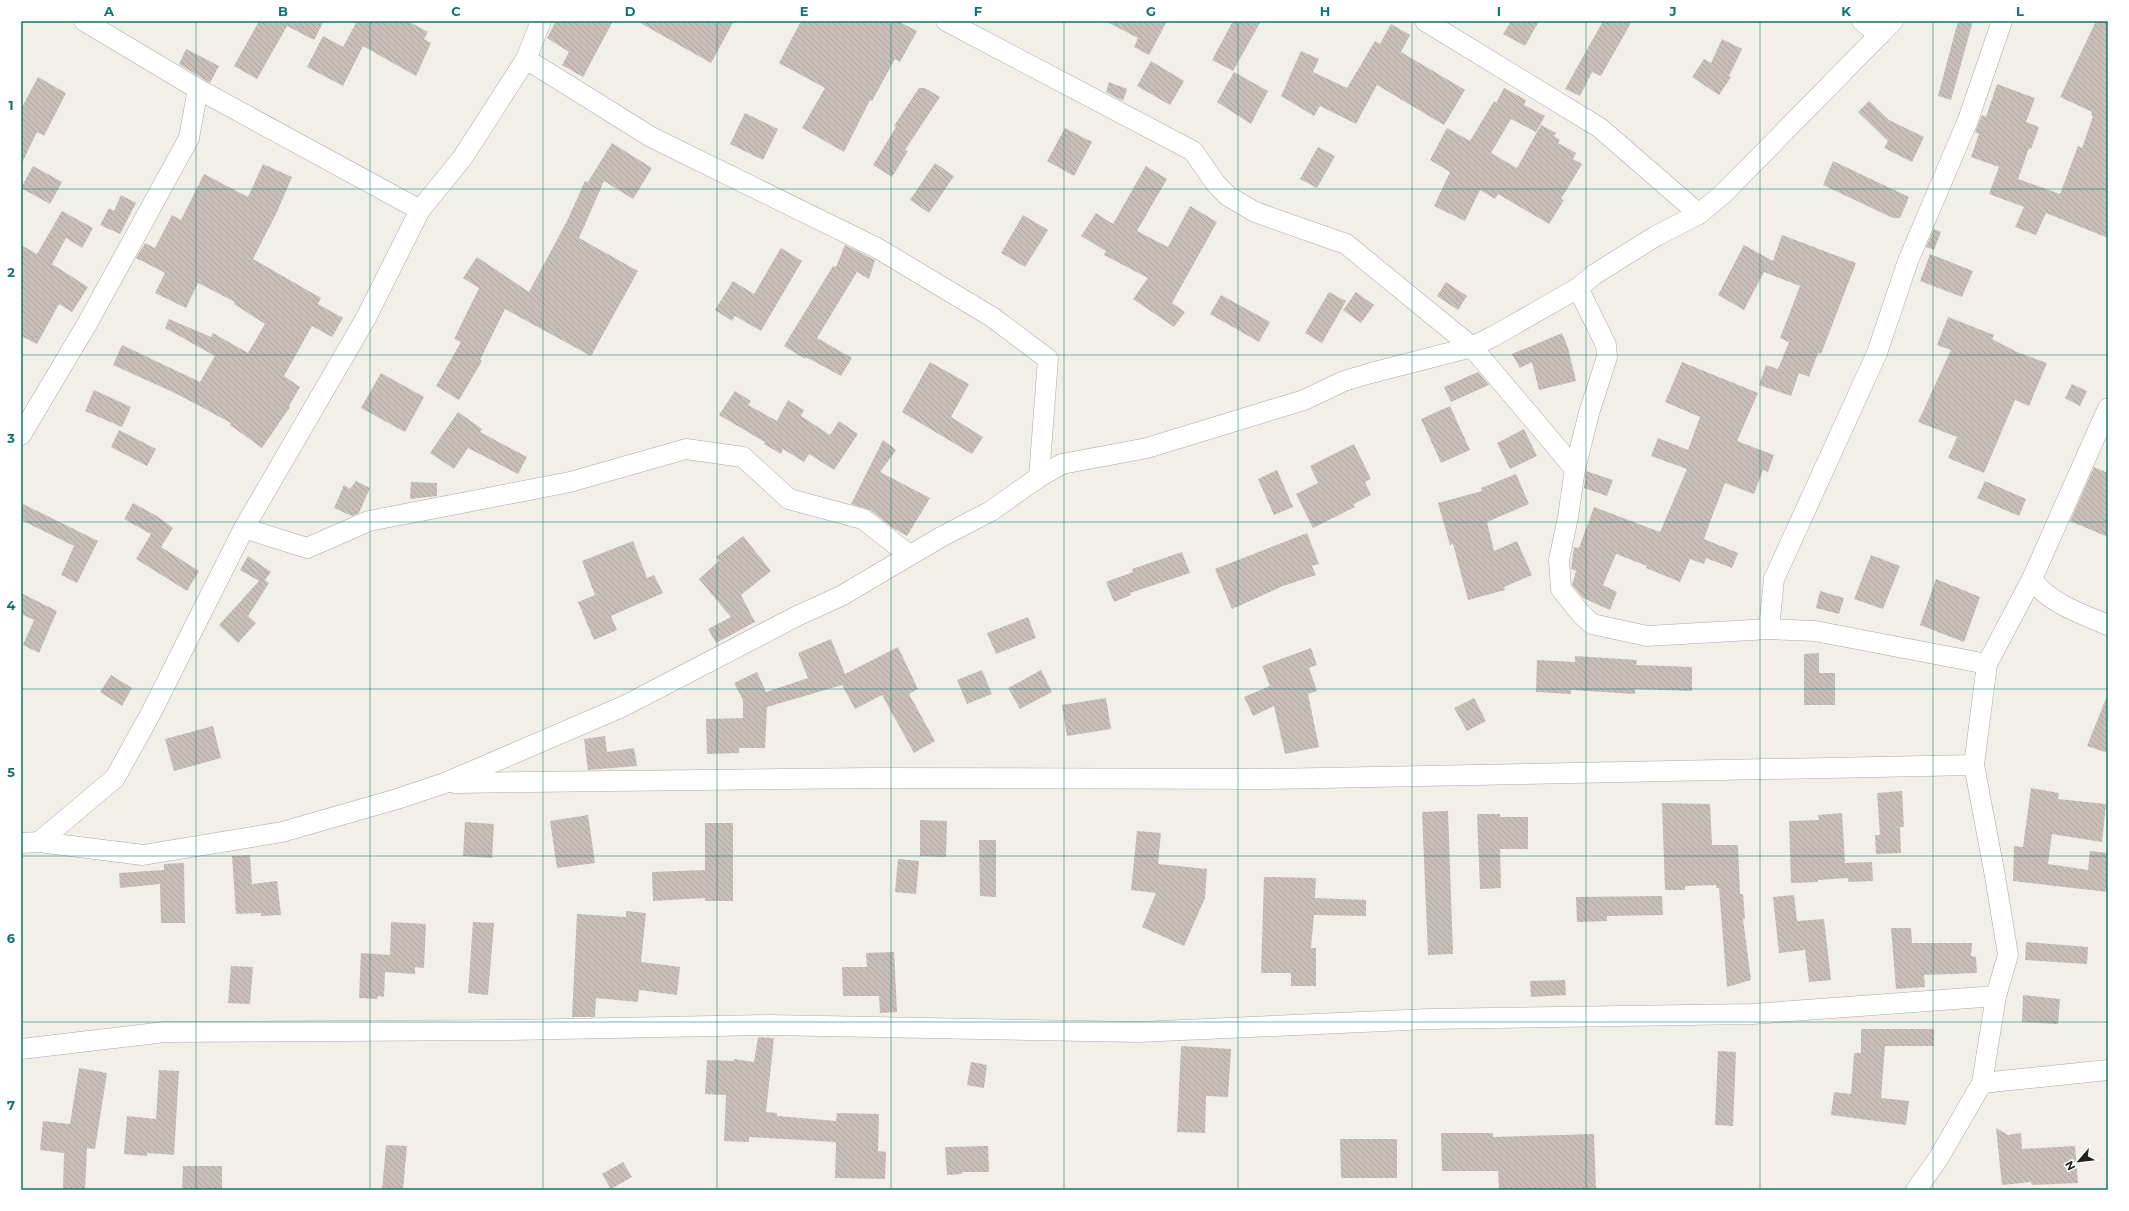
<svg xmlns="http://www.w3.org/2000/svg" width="2129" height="1211" font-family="Montserrat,sans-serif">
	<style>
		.building { fill: url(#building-back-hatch) }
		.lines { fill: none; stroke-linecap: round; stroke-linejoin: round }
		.minor-casing { stroke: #a9a9a9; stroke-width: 21 }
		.minor { stroke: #fff; stroke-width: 20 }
		.grid { fill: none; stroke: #0f766e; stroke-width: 1; stroke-opacity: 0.55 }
		.neatline { fill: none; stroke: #0f766e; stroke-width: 1.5 }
		.grid-label { font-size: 13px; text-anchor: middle; font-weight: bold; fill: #0f766e }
	</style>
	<defs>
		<pattern id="building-back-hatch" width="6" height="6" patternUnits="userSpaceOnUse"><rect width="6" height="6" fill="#c7bfb8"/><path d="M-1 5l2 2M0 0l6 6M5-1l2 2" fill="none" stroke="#aba49e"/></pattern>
	</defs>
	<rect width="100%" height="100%" fill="#f2efe9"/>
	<g class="building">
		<polygon points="259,21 324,21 314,40 287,26 257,79 234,66"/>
		<polygon points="357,21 408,21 428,32 424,39 431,43 416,76 363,46 343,86 307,67 323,36 343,47"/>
		<polygon points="556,21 613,21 583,77 562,65 569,52 547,38"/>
		<polygon points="637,21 734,21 711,63"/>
		<polygon points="801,21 898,21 917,31 900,62 895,59 872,101 870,100 844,152 802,128 825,88 779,63"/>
		<polygon points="1105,21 1167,21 1149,55 1134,47 1138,38"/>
		<polygon points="1233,21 1261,21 1233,71 1212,60"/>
		<polygon points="1511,21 1539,21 1525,46 1503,34"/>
		<polygon points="1603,21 1632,21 1601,76 1592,72 1580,96 1565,89"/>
		<polygon points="1958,21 1973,21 1951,100 1938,96"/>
		<polygon points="2096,21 2108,21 2108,238 2046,213 2036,235 2015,227 2024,207 1989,194 1999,167 1971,157 1979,134 1975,132 1982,115 1986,117 1997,84 2035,98 2026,122 2039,127 2031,149 2029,148 2018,179 2060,194 2078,146 2082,148 2093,116 2091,115 2092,112 2060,97"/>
		<polygon points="1391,24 1410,35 1401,52 1465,90 1444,125 1377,85 1356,124 1320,106 1314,116 1281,96 1301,51 1319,59 1313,72 1347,88 1375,41 1380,44"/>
		<polygon points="1722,39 1742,49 1729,76 1731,77 1719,95 1692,77 1704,59 1711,63"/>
		<polygon points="186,49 219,66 210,83 179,64"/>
		<polygon points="1151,61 1184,81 1170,105 1137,86"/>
		<polygon points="1234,72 1268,91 1251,124 1217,102"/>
		<polygon points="38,77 66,93 44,136 37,132 21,165 21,109"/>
		<polygon points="1109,82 1127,89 1123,101 1106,92"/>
		<polygon points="919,88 925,88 940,97 905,150 908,151 892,177 873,165 896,127 894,126"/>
		<polygon points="1504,88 1526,100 1524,105 1545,116 1536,132 1511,119 1491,153 1517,168 1541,125 1556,133 1554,136 1560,140 1558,143 1576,153 1573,159 1582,164 1561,199 1564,200 1549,224 1498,194 1495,199 1480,190 1465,221 1434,206 1450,172 1430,160 1447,128 1470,141 1494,101 1496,103"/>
		<polygon points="1869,101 1889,120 1924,137 1912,162 1884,148 1888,141 1858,112"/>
		<polygon points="745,113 778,129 763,160 730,144"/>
		<polygon points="1065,128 1092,142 1074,176 1047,161"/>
		<polygon points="612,143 652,168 633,199 604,181 579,238 638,271 591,356 505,309 480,360 482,361 459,400 436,386 461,342 454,339 479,288 463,278 477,257 529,292 567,221 585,181 588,182"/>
		<polygon points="1318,147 1335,156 1317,188 1300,179"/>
		<polygon points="1833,161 1909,197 1900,218 1893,218 1823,185"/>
		<polygon points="935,163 954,176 929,213 910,200"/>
		<polygon points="263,164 292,177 277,212 253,259 321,298 318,304 343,318 332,337 312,326 284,376 300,387 289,406 290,407 262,448 230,425 231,423 177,394 113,365 122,345 200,382 215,356 165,328 169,319 211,337 213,333 248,353 265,324 234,304 235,302 198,283 186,308 155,293 165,273 136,258 145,243 155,248 172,215 181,220 204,174 248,197"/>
		<polygon points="33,166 62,182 50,204 21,188"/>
		<polygon points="1146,166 1167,179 1137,231 1168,247 1190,206 1217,222 1172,303 1185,312 1174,327 1133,299 1148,278 1104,255 1106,251 1081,236 1096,213 1113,224"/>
		<polygon points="121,195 136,203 120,234 100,225 109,208 114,211"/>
		<polygon points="62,211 93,228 82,248 66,238 52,264 88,287 72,312 59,304 37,344 21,336 21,245 37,254"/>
		<polygon points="1023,215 1048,230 1025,267 1001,253"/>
		<polygon points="1934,229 1941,232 1934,250 1926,247"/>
		<polygon points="1782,235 1856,263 1821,354 1818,353 1809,377 1799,373 1791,396 1759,385 1766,365 1778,369 1789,342 1780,338 1800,286 1764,272 1744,310 1718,295 1744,245 1773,261"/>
		<polygon points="845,245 875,260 869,279 857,272 817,338 852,358 841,376 806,357 805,359 784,346 833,266 836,267"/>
		<polygon points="781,248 802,261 761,331 735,316 732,321 715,310 733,281 754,294"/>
		<polygon points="1930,254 1973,271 1962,297 1920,281"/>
		<polygon points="1446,282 1467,296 1458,310 1437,296"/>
		<polygon points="1329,292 1346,301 1322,343 1305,333"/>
		<polygon points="1356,292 1374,305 1361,323 1343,310"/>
		<polygon points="1221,295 1270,322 1259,342 1210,314"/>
		<polygon points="1948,317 1994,335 1992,339 2017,352 2047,363 2029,406 2015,400 1984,473 1948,458 1957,437 1918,422 1951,350 1937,345"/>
		<polygon points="1562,333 1568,348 1576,381 1539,390 1532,362 1520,368 1512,354"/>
		<polygon points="930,362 969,384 951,417 983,437 972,454 902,412"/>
		<polygon points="1682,362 1758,393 1737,441 1774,455 1768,472 1763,470 1754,494 1725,483 1713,514 1704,539 1738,553 1732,568 1706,558 1704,564 1690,559 1680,582 1646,568 1647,566 1616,554 1603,585 1617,592 1610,610 1583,598 1572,585 1576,571 1571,569 1574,547 1579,548 1594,507 1660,532 1687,469 1651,456 1658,438 1688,450 1700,417 1665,402"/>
		<polygon points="1478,372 1489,385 1451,402 1444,387"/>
		<polygon points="381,373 424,397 405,432 361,408"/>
		<polygon points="2072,384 2087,391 2080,406 2065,398"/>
		<polygon points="94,390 131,407 122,427 85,411"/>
		<polygon points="735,391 751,401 748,405 777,421 788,400 804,410 801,416 830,435 839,421 858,434 834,470 809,454 804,462 783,449 781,454 764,444 765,442 719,415"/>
		<polygon points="1450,406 1470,450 1441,463 1421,419"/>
		<polygon points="458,412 482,429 480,432 527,457 518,474 468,448 454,469 430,453"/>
		<polygon points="1524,429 1537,456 1510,469 1497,443"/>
		<polygon points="119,430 156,449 147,466 111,447"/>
		<polygon points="883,440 896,450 880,472 930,498 907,536 893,528 870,510 851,504"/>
		<polygon points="1354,444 1371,479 1365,482 1371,495 1354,504 1355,507 1313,528 1296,494 1318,483 1310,466"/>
		<polygon points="2094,467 2108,473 2108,537 2070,521"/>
		<polygon points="1277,470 1293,507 1274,515 1258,479"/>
		<polygon points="1586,471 1613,480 1607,496 1584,488"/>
		<polygon points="1516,474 1529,504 1487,522 1494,551 1517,541 1532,575 1504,587 1505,590 1468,600 1453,544 1450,545 1438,503 1482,491 1481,488"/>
		<polygon points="356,481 370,488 359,513 352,516 334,508 344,485 350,489"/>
		<polygon points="1985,481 2026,499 2019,516 1977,498"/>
		<polygon points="411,482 437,483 437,496 410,499"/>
		<polygon points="21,503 98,541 77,583 61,575 74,546 21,520"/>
		<polygon points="133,503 157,516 173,528 161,547 199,571 187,591 136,559 151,534 124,519"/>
		<polygon points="1307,533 1319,564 1312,566 1316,575 1283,586 1232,609 1215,569"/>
		<polygon points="743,536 771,571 741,595 755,622 716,643 708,629 731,617 699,579 719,561 716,557"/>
		<polygon points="633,541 647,578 654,575 663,593 611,616 617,630 594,640 578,602 595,595 582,561"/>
		<polygon points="1182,552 1190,573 1130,593 1131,595 1114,602 1106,582 1133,572 1132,569"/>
		<polygon points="1871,555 1900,566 1883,609 1854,599"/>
		<polygon points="248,556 271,572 265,580 269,583 248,616 256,623 238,643 219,625 259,581 240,570"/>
		<polygon points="1936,579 1980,597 1964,642 1920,625"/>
		<polygon points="1820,591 1844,598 1839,614 1816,608"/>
		<polygon points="21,593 57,611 39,653 23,645 34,620 21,614"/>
		<polygon points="1028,617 1036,638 996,654 987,633"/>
		<polygon points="831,639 845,674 898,647 918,689 909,694 935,741 914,753 882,695 855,709 842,685 767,707 765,748 739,748 739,753 707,754 706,719 743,718 743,700 734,683 757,672 766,692 808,678 798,653"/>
		<polygon points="1311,648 1317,665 1309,668 1317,691 1308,694 1319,747 1285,754 1274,706 1253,716 1244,697 1270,686 1262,666"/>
		<polygon points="1819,653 1819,673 1835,673 1835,705 1804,705 1804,654"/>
		<polygon points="1575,656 1637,660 1636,665 1692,667 1692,691 1635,689 1635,694 1571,690 1571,694 1536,692 1537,660 1575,662"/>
		<polygon points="982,670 992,694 967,704 957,680"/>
		<polygon points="1041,670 1052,692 1020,709 1008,688"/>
		<polygon points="111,675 132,688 122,706 100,692"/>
		<polygon points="2107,696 2108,696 2108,753 2087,746"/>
		<polygon points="1106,698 1111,729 1067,736 1062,705"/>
		<polygon points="1474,698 1486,721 1467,731 1454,708"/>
		<polygon points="213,726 221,758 174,771 165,739"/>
		<polygon points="605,736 607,752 634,748 637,766 588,770 584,739"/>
		<polygon points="2031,788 2059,793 2058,799 2106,804 2102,842 2052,834 2048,864 2088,870 2090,851 2108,853 2108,892 2013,881 2014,846 2023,847"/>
		<polygon points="1902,791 1904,827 1900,827 1901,853 1876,854 1875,835 1880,835 1877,793"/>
		<polygon points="1662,803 1710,804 1712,845 1738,845 1740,894 1743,894 1745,919 1743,919 1751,980 1727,987 1719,888 1716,888 1716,885 1685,886 1685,890 1665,890"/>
		<polygon points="1448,811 1453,954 1428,955 1422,812"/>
		<polygon points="1842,813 1845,863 1872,862 1873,881 1848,882 1848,878 1818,880 1818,882 1791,883 1789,821 1819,820 1818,815"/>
		<polygon points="1477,814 1500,814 1500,817 1528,817 1528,849 1500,849 1501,888 1480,889"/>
		<polygon points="588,815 595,863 557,868 550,821"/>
		<polygon points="920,820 947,821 946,857 920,856"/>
		<polygon points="465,822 494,824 492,858 463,856"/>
		<polygon points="705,823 733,823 733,901 705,901 705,898 653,901 652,872 705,870"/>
		<polygon points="1137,831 1161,833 1158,864 1207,869 1205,898 1184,946 1142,927 1156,893 1131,890"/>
		<polygon points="979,840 996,840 996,897 980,896"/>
		<polygon points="250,855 252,884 277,881 281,915 261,916 261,913 236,914 232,856"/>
		<polygon points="898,859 919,861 916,894 895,892"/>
		<polygon points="184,863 185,923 161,923 160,884 120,888 119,873 164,870 164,864"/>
		<polygon points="1264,877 1316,878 1315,898 1366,900 1366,916 1314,915 1311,948 1316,948 1316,986 1291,986 1291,973 1261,973"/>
		<polygon points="1794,895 1797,921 1824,919 1831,980 1809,982 1805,950 1779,953 1773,897"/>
		<polygon points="1662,896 1663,915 1607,916 1607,921 1577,922 1576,897"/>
		<polygon points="626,911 646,913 641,962 680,967 677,995 639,990 638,1002 596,998 595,1017 572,1017 577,914 626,917"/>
		<polygon points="391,922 426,924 424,968 415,967 415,974 385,972 384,997 378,996 377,999 359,998 361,953 390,955"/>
		<polygon points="473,922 494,923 488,995 468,993"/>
		<polygon points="1891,928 1911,928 1912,943 1972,943 1971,956 1976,957 1977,973 1924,975 1925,987 1896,989"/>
		<polygon points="2026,942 2088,947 2087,964 2025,960"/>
		<polygon points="894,952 897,1012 880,1013 879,996 843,996 842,967 867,967 866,953"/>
		<polygon points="231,966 253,967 250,1004 228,1003"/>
		<polygon points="1565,980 1566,995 1531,997 1530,981"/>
		<polygon points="2023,995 2060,999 2058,1024 2022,1022"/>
		<polygon points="1861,1029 1934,1029 1934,1046 1885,1046 1881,1098 1909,1101 1906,1125 1831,1115 1834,1092 1851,1094 1854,1053 1861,1053"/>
		<polygon points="758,1037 774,1038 766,1112 777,1113 777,1116 836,1121 837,1113 879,1114 878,1151 886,1152 885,1179 835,1178 836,1142 749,1137 749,1142 724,1141 726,1095 705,1094 707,1060 734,1061 734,1059 754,1062"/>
		<polygon points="1181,1046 1231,1049 1228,1097 1206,1096 1205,1133 1177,1132"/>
		<polygon points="1718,1051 1736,1052 1733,1126 1715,1125"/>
		<polygon points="971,1062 987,1065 984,1088 967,1085"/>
		<polygon points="79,1068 107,1073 95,1149 87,1148 85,1190 63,1190 64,1153 40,1150 43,1121 70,1124"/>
		<polygon points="159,1070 179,1071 174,1155 147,1153 147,1156 124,1154 127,1116 156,1119"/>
		<polygon points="1996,1128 2008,1135 2021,1133 2022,1149 2075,1146 2078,1183 2032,1185 2031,1182 2002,1185"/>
		<polygon points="1441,1133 1493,1133 1493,1137 1594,1134 1596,1190 1499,1190 1498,1171 1442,1171"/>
		<polygon points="1340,1139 1397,1139 1397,1178 1341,1178"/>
		<polygon points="386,1145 407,1146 403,1190 382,1190"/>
		<polygon points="988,1146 989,1172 962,1172 962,1174 947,1175 945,1147"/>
		<polygon points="623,1162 632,1177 611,1189 602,1174"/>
		<polygon points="183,1166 222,1166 222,1190 182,1190"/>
	</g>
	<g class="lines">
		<g class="minor-casing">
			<g id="minor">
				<polyline points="84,21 198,89 420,210"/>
				<polyline points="946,21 1193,151 1216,184 1228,196 1255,212 1346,244 1472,347 1575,469"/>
				<polyline points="1425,21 1600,128 1699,214"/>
				<polyline points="1862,21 1879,35"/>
				<polyline points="526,59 651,137 877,248 992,317 1048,359 1039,477"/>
				<polyline points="1578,288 1606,345 1607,357 1589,413 1575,469 1568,517 1559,560 1561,589 1582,615 1592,624 1647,636 1769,629 1815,631 1987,664"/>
				<path d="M2108 408 2032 579C2048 603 2082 614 2108 625"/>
				<polyline points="21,435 87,324 189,138 198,89"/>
				<polyline points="244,528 307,548 369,521 570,482 686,449 743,457 789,499 863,519 909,555"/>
				<polyline points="1769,629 1774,579 1877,353 1908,261 1968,120 2002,21"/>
				<polyline points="454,783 873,778 1268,779 1974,765"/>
				<polyline points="39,842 115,778 151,713 244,528 366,318 420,210 463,157 526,59 541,21"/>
				<polyline points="21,843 39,842 143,855 282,832 397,799 445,783 624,706 797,616 841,596 941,537 991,511 1039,477 1062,464 1147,448 1304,400 1344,381 1371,373 1472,347 1494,336 1578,288 1595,274 1656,236 1699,214 1724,193 1893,21"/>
				<polyline points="21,1049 165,1032 510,1030 769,1025 1139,1032 1429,1019 1752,1014 1996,996"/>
				<polyline points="1982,1083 2108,1070"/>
				<polyline points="1916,1190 1938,1159 1982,1083 1996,996 2008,955 1995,876 1974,765 1987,664 2032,579"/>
			</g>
		</g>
		<use href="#minor" class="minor"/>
	</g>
	<path class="grid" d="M196 21V1190M370 21V1190M543 21V1190M717 21V1190M891 21V1190M1064 21V1190M1238 21V1190M1412 21V1190M1586 21V1190M1760 21V1190M1933 21V1190M21 189H2108M21 355H2108M21 522H2108M21 689H2108M21 856H2108M21 1022H2108"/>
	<rect width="2129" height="1211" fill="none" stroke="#ffffff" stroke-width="44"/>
	<g transform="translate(2079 1161) rotate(242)" stroke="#ffffff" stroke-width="3" paint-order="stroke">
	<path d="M0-3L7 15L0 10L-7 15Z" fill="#222222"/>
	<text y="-6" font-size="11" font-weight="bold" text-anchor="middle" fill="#222222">N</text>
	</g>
	<rect x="22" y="22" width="2085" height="1167" class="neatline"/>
	<g class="grid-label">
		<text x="109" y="16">A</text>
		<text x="283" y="16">B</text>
		<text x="456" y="16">C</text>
		<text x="630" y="16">D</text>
		<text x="804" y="16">E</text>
		<text x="978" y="16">F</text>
		<text x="1151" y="16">G</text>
		<text x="1325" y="16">H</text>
		<text x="1499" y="16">I</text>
		<text x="1673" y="16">J</text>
		<text x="1846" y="16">K</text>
		<text x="2020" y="16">L</text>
		<text x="11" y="110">1</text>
		<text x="11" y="277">2</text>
		<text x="11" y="443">3</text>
		<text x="11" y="610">4</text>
		<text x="11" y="777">5</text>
		<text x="11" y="943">6</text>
		<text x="11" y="1110">7</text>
	</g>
</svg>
